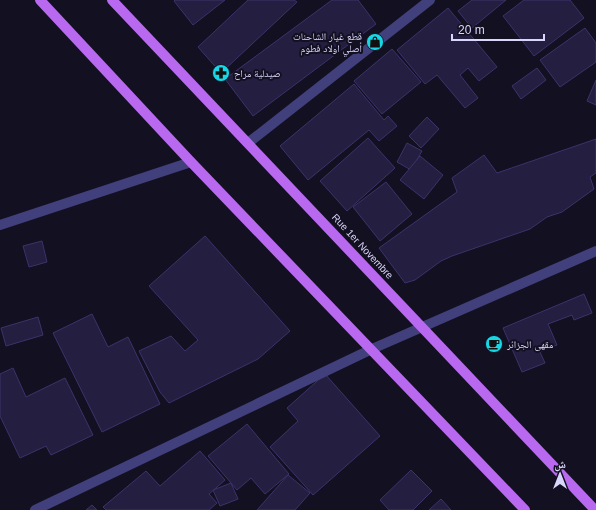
<svg xmlns="http://www.w3.org/2000/svg" width="596" height="510" font-family="Arial,'Noto Naskh Arabic',sans-serif">
	<style>
		.building { fill: #241e41; stroke: #3c336b }
		.lines { fill: none; stroke-linecap: round; stroke-linejoin: round }
		.minor { stroke: #41407c; stroke-width: 10 }
		.tertiary { stroke: #41407c; stroke-width: 10 }
		.primary { stroke: #b869ef; stroke-width: 10 }
		.labels { text-anchor: middle; stroke-width: 4; stroke-linejoin: round; paint-order: stroke }
		.poi-label { font-size: 10px; fill: #d9d6fb; stroke: #131022; text-anchor: start }
		.street-label { font-size: 10px; fill: #d9d6fb; stroke: #131022 }
	</style>
	<rect width="100%" height="100%" fill="#131022"/>
	<g class="building">
		<polygon points="175,0 225,0 193,25 174,1"/>
		<polygon points="248,0 294,0 297,2 221,73 198,47"/>
		<polygon points="332,0 358,0 376,24 253,116 225,79"/>
		<polygon points="472,0 506,0 472,28 458,11"/>
		<polygon points="524,0 570,0 584,18 534,56 503,16"/>
		<polygon points="448,8 497,67 479,81 468,68 460,75 478,98 465,108 437,75 425,84 397,50"/>
		<polygon points="585,28 596,43 596,62 560,87 540,60"/>
		<polygon points="392,49 421,82 382,114 354,81"/>
		<polygon points="537,68 546,80 521,99 512,86"/>
		<polygon points="596,80 596,105 587,101"/>
		<polygon points="354,84 384,120 388,116 397,126 379,141 369,130 308,180 280,146"/>
		<polygon points="427,117 439,129 421,148 409,136"/>
		<polygon points="368,138 395,168 347,211 320,181"/>
		<polygon points="596,139 596,173 590,177 594,189 562,212 547,217 530,229 452,256 441,261 415,280 405,283 379,248 457,192 452,178 484,155 497,173"/>
		<polygon points="407,143 422,151 411,170 397,162"/>
		<polygon points="420,156 443,175 424,199 400,180"/>
		<polygon points="386,182 412,214 380,241 353,207"/>
		<polygon points="205,236 290,331 258,359 169,403 160,392 139,351 171,336 185,351 198,340 149,286"/>
		<polygon points="42,241 47,262 29,267 23,246"/>
		<polygon points="584,294 592,313 574,320 572,315 548,324 557,345 540,352 545,363 522,372 503,328"/>
		<polygon points="92,314 108,347 128,337 160,404 102,432 53,333"/>
		<polygon points="38,317 43,335 6,346 1,328"/>
		<polygon points="13,368 26,397 65,378 93,435 51,455 46,446 20,458 0,416 0,374"/>
		<polygon points="325,374 380,436 313,495 270,447 298,421 287,408"/>
		<polygon points="247,424 289,474 265,494 251,478 237,490 208,456"/>
		<polygon points="200,451 225,480 209,494 217,503 209,510 106,510 103,507 146,471 160,486"/>
		<polygon points="411,470 432,491 413,510 389,510 380,500"/>
		<polygon points="288,475 310,493 295,510 257,510"/>
		<polygon points="231,483 238,499 220,506 213,490"/>
		<polygon points="441,499 451,510 429,510"/>
		<polygon points="92,505 97,510 86,510"/>
	</g>
	<g class="lines">
		<g class="minor">
			<polyline points="248,143 430,0"/>
			<polyline points="0,225 191,162"/>
			<polyline points="35,510 372,349"/>
		</g>
		<polyline class="tertiary" points="372,349 596,251"/>
		<g class="primary">
			<polyline points="40,0 191,162 525,510"/>
			<polyline points="112,0 595,510"/>
		</g>
	</g>
	<defs>
		<g id="shop-disc" transform="scale(0.9)"><circle r="9.5" fill="#18d7e4" stroke="#131022"/><path d="M-5-2.5h2.3a2.7 3.5 0 0 1 5.4 0H5L5.5 6h-11ZM-1.5-2.5h3a1.5 2.3 0 0 0-3 0Z" fill="#111"/></g>
		<g id="pharmacy-disc" transform="scale(0.9)"><circle r="9.5" fill="#18d7e4" stroke="#131022"/><path d="M-2-6h4v4h4v4h-4v4h-4v-4h-4v-4h4Z" fill="#111"/></g>
		<g id="cafe-disc" transform="scale(0.9)"><circle r="9.5" fill="#18d7e4" stroke="#131022"/><path d="M-5.5-4.5H6V0H3Q3 3.5 0 3.5H-2.5Q-5.5 3.5-5.5 0ZM3-3.2v2h1.7v-2ZM-6 4.5H4V6H-6Z" fill="#111"/></g>
	</defs>
	<g fill-rule="evenodd">
		<use href="#shop-disc" x="375" y="42"/>
		<use href="#pharmacy-disc" x="221" y="73"/>
		<use href="#cafe-disc" x="494" y="344"/>
	</g>
	<g class="labels">
		<g class="poi-label">
			<text x="362" y="40" text-anchor="end">قطع غيار الشاحنات<tspan x="362" dy="12">أصلي اولاد فطوم</tspan></text>
			<text x="234" y="77">صيدلية مراح</text>
			<text x="507" y="348">مقهى الجزائر</text>
		</g>
		<g class="street-label">
			<text transform="translate(363 246) rotate(47)" y="4">Rue 1er Novembre</text>
		</g>
	</g>
	<g transform="translate(560 474)" stroke="#131022" stroke-width="3" paint-order="stroke">
	<path d="M0-3L7 15L0 10L-7 15Z" fill="#d9d6fb"/>
	<text y="-6" font-size="11" font-weight="bold" text-anchor="middle" fill="#d9d6fb">ش</text>
	</g>
	<path d="M452 34v6h92v-6" fill="none" stroke="#d9d6fb" stroke-width="2"/>
	<text x="458" y="34" font-size="12" fill="#d9d6fb" stroke="#131022" stroke-width="3" paint-order="stroke">20 m</text>
</svg>
